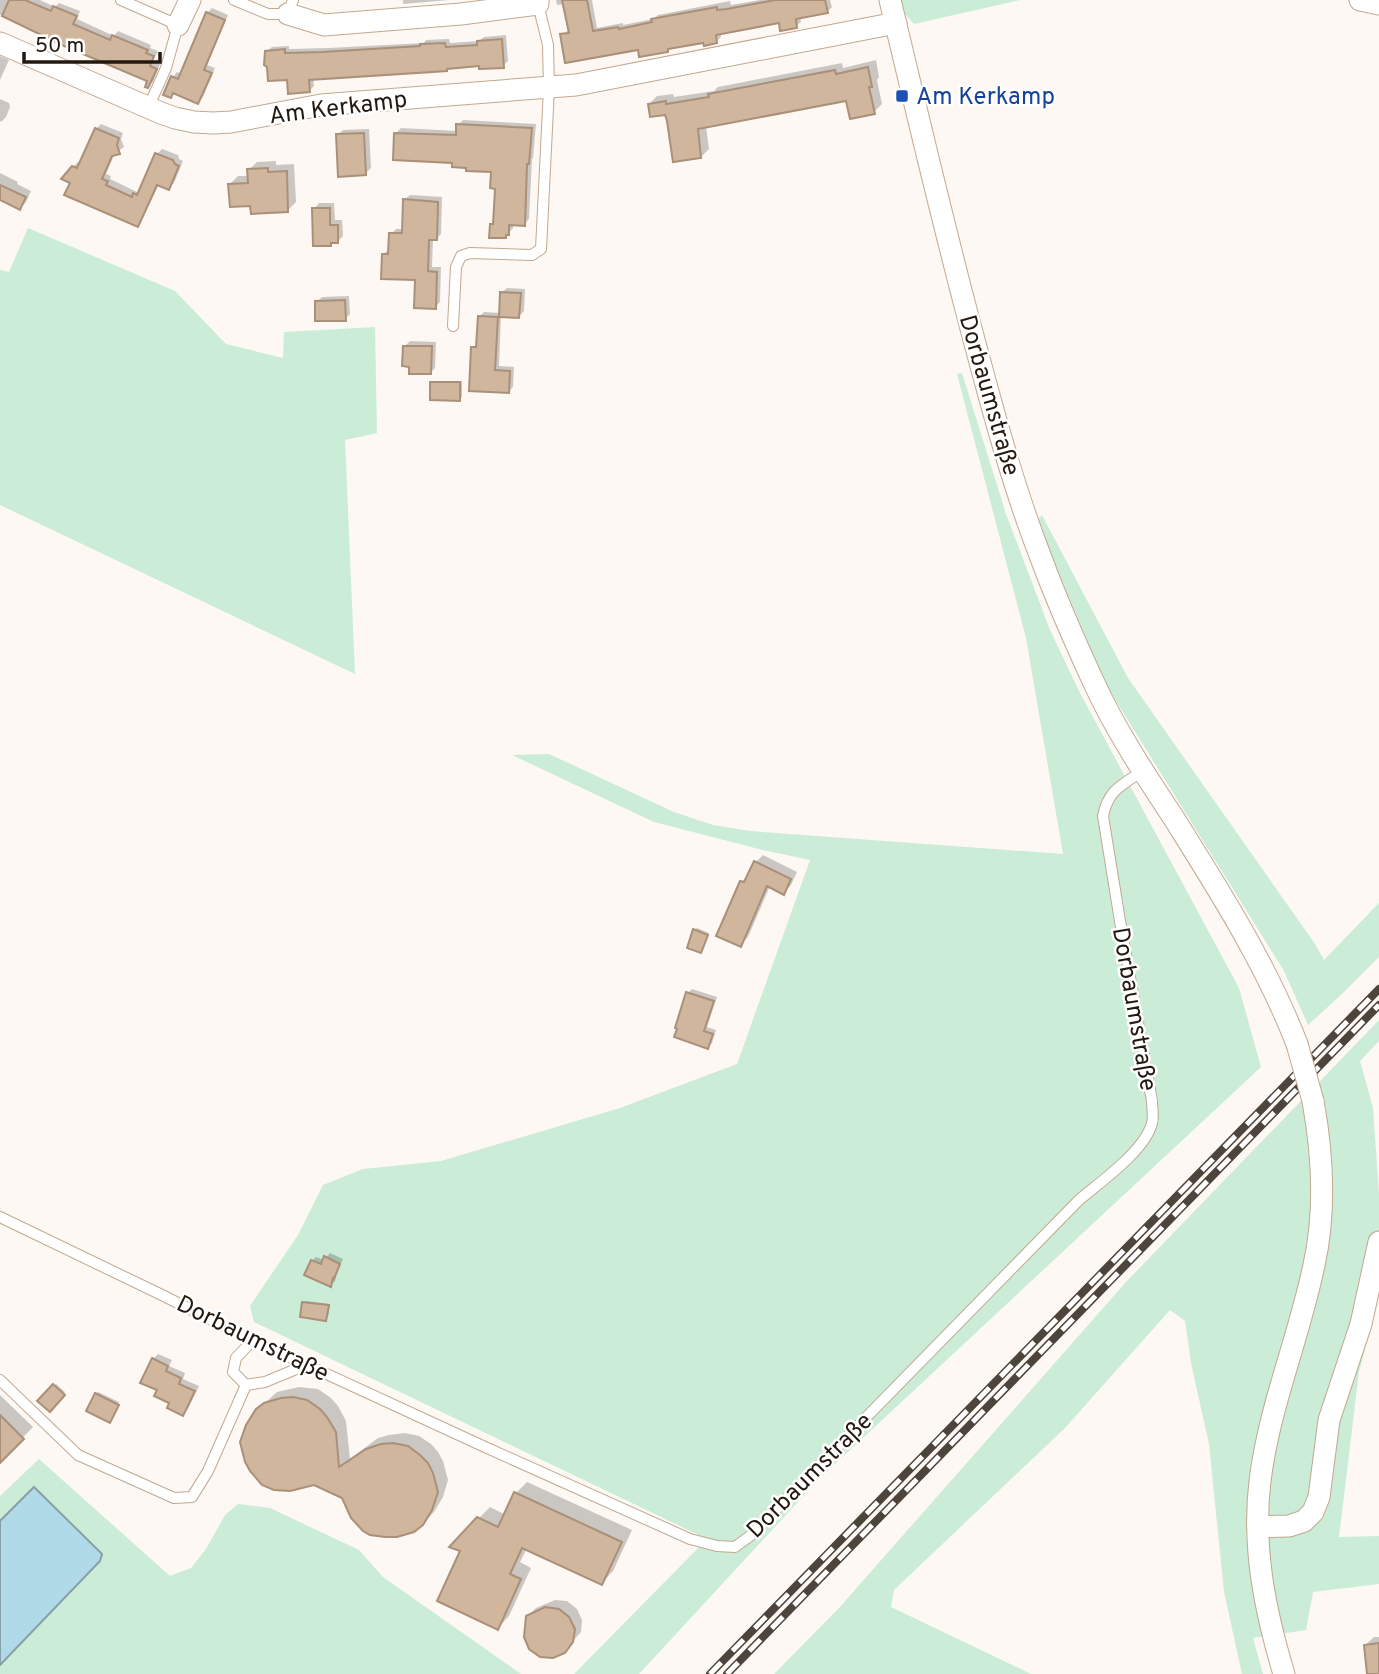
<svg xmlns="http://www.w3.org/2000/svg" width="1379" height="1674" font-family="Overpass,sans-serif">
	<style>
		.green { fill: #cbecd6 }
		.water { fill: #b1dae9; stroke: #86a0a8; stroke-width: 2 }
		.shadow { fill: #0003 }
		.building { fill: #d0b69d; stroke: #aa9079; stroke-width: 2 }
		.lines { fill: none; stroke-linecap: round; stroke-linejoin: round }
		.service-casing { stroke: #c2a890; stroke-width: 12 }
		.minor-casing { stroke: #c2a890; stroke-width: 23 }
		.service { stroke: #fff; stroke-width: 10 }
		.minor { stroke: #fff; stroke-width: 21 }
		.rail-casing { stroke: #4d443c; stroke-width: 8 }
		.rail { stroke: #fff; stroke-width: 5; stroke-dasharray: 16; stroke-linecap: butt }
		.minor-bridge-casing { stroke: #c2a890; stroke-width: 23; stroke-linecap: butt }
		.minor-bridge { stroke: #fff; stroke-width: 21 }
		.transit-dot { fill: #1a4fb4; stroke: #fff; stroke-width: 2.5 }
		.labels { text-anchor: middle; stroke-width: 5; stroke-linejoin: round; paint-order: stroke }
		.transit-label { font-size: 24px; fill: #164399; stroke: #fff; text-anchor: start }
		.street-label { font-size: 24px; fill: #231910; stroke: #fff }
	</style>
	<rect width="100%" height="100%" fill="#fdf8f3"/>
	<g class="green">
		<polygon points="900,0 1020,0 914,24 903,12"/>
		<polygon points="28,228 175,291 226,344 283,358 284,332 375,327 377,433 345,440 355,674 0,505 0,270 9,272"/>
		<polygon points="962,373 1006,514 1050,630 1080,693 1239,988 1261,1067 821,1477 639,1674 574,1674 707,1539 254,1322 250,1306 298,1235 323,1185 363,1169 441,1161 620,1108 737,1064 810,860 759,849 654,822 512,755 549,754 674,812 713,825 750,831 1063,854 1026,638 957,374"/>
		<polygon points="1042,515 1128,678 1315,944 1324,960 1379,903 1379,957 1343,993 1308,1025 1284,971 1106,685 1037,521"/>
		<polygon points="1379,1020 1379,1041 1360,1061 1373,1108 1379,1194 1379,1294 1359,1372 1339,1537 1379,1536 1379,1584 1313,1592 1306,1630 1253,1638 1263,1674 1242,1674 1224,1592 1209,1444 1191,1363 1185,1321 1170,1310 1065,1428 894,1590 891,1607 1031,1674 774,1674 839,1608 1126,1282"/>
		<polygon points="39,1459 170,1576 191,1568 206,1549 225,1515 238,1504 270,1508 359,1550 383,1577 521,1674 0,1674 0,1665 100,1561 0,1521 0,1496"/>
	</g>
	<polygon class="water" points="34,1487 102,1554 100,1561 0,1665 0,1521"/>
	<g class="shadow">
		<polygon points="0,0 40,0 55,7 59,3 80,11 77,19 114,36 118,31 151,45 150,48 158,51 153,61 160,64 153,82 148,86 149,80 3,15 0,15"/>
		<polygon points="403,0 449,0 403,4"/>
		<polygon points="556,0 592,0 597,28 623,23 623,25 653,19 658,15 730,1 731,5 760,0 830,0 832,7 827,12 800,17 801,22 796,26 780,21 720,32 721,37 717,41 704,41 670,47 667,50 639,48 562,35 567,31 570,30 565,4 557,5"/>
		<polygon points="212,8 228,15 207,65 215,68 203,97 198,102 174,92 170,96 165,94 173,77 177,72 182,74 207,13"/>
		<polygon points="506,35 508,61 503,66 480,65 449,67 447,70 313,78 314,86 309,91 289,78 267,51 272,47 289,46 289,49 328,48 424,43 426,40 449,39 450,43 479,41 484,37"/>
		<polygon points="0,56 9,60 0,80"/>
		<polygon points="876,60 879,77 877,80 882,104 874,112 847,99 706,126 709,149 701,157 666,113 649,104 657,96 673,94 674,97 714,91 718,87 842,63 843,68"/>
		<polygon points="0,99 9,103 10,107 6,117 1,122 0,121"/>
		<polygon points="463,120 536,124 533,158 532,159 529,219 524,224 513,224 513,228 505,237 492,224 495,221 497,187 493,170 468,166 454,161 396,133 401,128 458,131 458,125"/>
		<polygon points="101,124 123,133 121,139 124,147 115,153 106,174 111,176 110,179 137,192 140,189 157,154 162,149 178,155 179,159 183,161 174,183 168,188 159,184 142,220 137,225 72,182 73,167 78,162 81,163 96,129"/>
		<polygon points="369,129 371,168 365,174 338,135 343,130"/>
		<polygon points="276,161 276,165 294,164 296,202 288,210 230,184 238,176 249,176 249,170 257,162"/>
		<polygon points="0,173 18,182 17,184 31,191 26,202 20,208 0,198"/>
		<polygon points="410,195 442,197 441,234 437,238 433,238 432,267 441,267 440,302 435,307 417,278 383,255 388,250 391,234 396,229 404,229 405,199"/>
		<polygon points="319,203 334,203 335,220 342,220 343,236 338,241 333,241 330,244 314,209"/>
		<polygon points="507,288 525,289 524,311 519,316 501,315 499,366 514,367 513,387 509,391 473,348 478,342 480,316 484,312 501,313 501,293"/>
		<polygon points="349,296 350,314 345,319 317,302 322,297"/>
		<polygon points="410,341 436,342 435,368 430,373 405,346"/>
		<polygon points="434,381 462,381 462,397 460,399 432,383"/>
		<polygon points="763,855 797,872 791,885 784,892 770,886 748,937 740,945 742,882 750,873 756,862"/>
		<polygon points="697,928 709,933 701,951 695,930"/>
		<polygon points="692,989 717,997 707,1027 716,1030 712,1043 708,1047 688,993"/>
		<polygon points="330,1253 343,1259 336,1274 335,1281 331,1285 312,1261 316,1257 324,1260"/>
		<polygon points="306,1301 330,1304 328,1317 326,1319 304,1303"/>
		<polygon points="158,1354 172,1360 169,1366 185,1373 183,1379 199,1386 188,1409 183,1414 159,1389 153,1359"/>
		<polygon points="56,1384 65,1392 50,1410 40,1401"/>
		<polygon points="299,1387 318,1389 331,1398 338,1406 346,1421 350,1459 378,1438 389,1435 405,1433 419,1436 431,1444 438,1452 443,1461 448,1480 443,1497 434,1512 422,1524 343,1497 257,1410 277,1392"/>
		<polygon points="98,1392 119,1402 111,1419 96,1394"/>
		<polygon points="0,1395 33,1427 0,1461"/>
		<polygon points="527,1482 632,1530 613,1571 602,1583 527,1548 520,1562 531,1568 509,1616 498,1628 478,1519 490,1507 506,1515 516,1493"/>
		<polygon points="555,1600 567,1601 577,1609 582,1620 581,1632 564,1651 528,1616 536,1608"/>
		<polygon points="1374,1637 1379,1637 1379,1674 1368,1674 1365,1645"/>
	</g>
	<g class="building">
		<polygon points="9,0 25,0 51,11 53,6 77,16 73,24 110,40 112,35 148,50 146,53 154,56 150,66 157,69 148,88 145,87 147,81 64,46 2,16"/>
		<polygon points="562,0 587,0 593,31 618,27 619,29 652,22 651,19 717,7 717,10 727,9 775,0 825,0 828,13 796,19 797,28 780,31 779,23 716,35 717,43 704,46 703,43 668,49 668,52 639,57 638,50 565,63 560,34 569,33"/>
		<polygon points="206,12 225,20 204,70 212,73 198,104 173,93 171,98 163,95 171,76 178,79"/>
		<polygon points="502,39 504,68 479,69 479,66 447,69 447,71 309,80 310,92 288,94 287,80 268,81 267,67 264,65 265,51 285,49 285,53 322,52 420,46 420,44 445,43 446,47 477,45 477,41"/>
		<polygon points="868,67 872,87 869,87 875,114 850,119 846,101 698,129 701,158 673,162 667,121 665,115 650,117 648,104 666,101 666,104 709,97 708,94 835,70 836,74"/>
		<polygon points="456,124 532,128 529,164 527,164 525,226 509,225 509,235 506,235 506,238 489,238 490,224 493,224 495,189 490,188 491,172 466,171 466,168 452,167 452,163 393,160 394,133 456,135"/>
		<polygon points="95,128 119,138 117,145 120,154 112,156 102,179 108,181 106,185 132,197 133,193 137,195 155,153 173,160 175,164 179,166 169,190 157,185 138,227 64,195 70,183 61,179 72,166 77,168"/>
		<polygon points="364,133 366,175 338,177 336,134"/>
		<polygon points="268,168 268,172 287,171 288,212 251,214 250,206 230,207 228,184 248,183 247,169"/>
		<polygon points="0,185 26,197 20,210 0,200"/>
		<polygon points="403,199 438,202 437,240 429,240 428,271 437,272 436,309 414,308 415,280 381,279 382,254 388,254 389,233 402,233"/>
		<polygon points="312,208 330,208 330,225 338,225 338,243 331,243 331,246 313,246"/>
		<polygon points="500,292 521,293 519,318 499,317"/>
		<polygon points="345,300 346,321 315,321 315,301"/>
		<polygon points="478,316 498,317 495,370 510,371 509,393 469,391 471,347 476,347"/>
		<polygon points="403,346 432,346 431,374 409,374 409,367 402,366"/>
		<polygon points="430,382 460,382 460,401 430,400"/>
		<polygon points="754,861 791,879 784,895 767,886 741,947 716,936 740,881 744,882"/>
		<polygon points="693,929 708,935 701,953 687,948"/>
		<polygon points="686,992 714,1001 704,1031 713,1034 708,1049 674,1037 677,1029 675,1028"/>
		<polygon points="324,1256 340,1264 334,1279 333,1278 331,1287 304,1275 311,1260 321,1264"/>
		<polygon points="302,1302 329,1305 326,1321 300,1317"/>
		<polygon points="152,1358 168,1366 166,1371 181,1378 179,1384 195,1391 183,1416 167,1408 169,1403 154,1396 157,1390 140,1383"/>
		<polygon points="53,1384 65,1395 50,1412 37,1401"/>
		<polygon points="95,1393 119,1405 110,1423 86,1411"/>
		<polygon points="293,1397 307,1400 320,1409 327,1417 336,1432 339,1467 366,1449 381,1444 393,1443 408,1446 420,1455 428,1463 433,1473 438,1492 432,1510 423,1525 414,1532 397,1537 385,1537 370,1535 363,1531 351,1518 342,1498 314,1485 290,1491 274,1490 262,1485 250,1471 245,1462 240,1442 246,1425 256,1409 264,1403 281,1398"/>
		<polygon points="0,1415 24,1439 0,1463"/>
		<polygon points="514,1492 622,1542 602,1585 522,1548 510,1574 521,1579 498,1630 437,1601 460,1551 449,1547 477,1517 498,1527"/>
		<polygon points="545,1607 559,1609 569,1617 575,1629 573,1642 565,1653 553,1658 540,1657 529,1649 524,1637 526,1616"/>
		<polygon points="1379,1643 1379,1674 1367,1674 1364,1645"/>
	</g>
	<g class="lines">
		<g class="service-casing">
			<g id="service">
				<polyline points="121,0 178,25 166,68 148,108"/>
				<polyline points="234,0 268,14 288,14 293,0"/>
				<polyline points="453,326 456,267 461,256 470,253 532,255 541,249 549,88 548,45 538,4"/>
				<path d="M0 1217 164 1296 231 1330 485 1447 690 1539 717 1546 735 1547 750 1536 1079 1200C1100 1182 1145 1151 1152 1123 1154 1116 1152 1108 1152 1101L1120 921 1103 816C1108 790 1123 784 1143 771"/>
				<polyline points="253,1340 236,1358 233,1372 246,1385 265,1382 306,1365"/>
				<polyline points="0,1380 78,1455 174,1498 192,1497 208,1471 246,1385"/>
			</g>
		</g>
		<g class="minor-casing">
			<g id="minor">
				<path d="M890 0C917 112 943 224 973 336 993 411 1013 486 1041 558 1057 601 1075 642 1094 683 1116 731 1146 776 1175 820 1220 892 1266 964 1297 1044"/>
				<polyline points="1360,0 1379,4"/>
				<polyline points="288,14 324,25 461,14 538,4 538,0"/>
				<polyline points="178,25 190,0"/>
				<polyline points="0,43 161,113 175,118 194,122 213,123 231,122 321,105 576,85 896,23"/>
				<polyline points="1258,1527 1289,1526 1304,1521 1313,1512 1319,1497 1329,1420 1361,1324 1379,1242"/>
				<path d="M1284 1674C1265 1611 1252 1547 1260 1481 1269 1407 1299 1338 1314 1265 1326 1211 1323 1156 1313 1101"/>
			</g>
		</g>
		<use href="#service" class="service"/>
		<use href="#minor" class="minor"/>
		<g class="rail-casing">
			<g id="rail">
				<polyline points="710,1674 1379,989"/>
				<polyline points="727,1674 1379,1005"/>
			</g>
		</g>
		<use href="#rail" class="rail"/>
		<g class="minor-bridge-casing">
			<polyline id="minor-bridge" points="1297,1044 1313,1101"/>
		</g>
		<use href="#minor-bridge" class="minor-bridge"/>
	</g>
	<rect class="transit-dot" x="895" y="89" width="14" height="14" rx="3.5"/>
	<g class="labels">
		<g class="transit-label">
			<text x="916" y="104">Am Kerkamp</text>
		</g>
		<g class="street-label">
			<text transform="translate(338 107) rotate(-7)" y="8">Am Kerkamp</text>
			<text transform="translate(990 395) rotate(74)" y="8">Dorbaumstraße</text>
			<text transform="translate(1135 1009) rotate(80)" y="8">Dorbaumstraße</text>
			<text transform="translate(253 1338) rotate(26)" y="8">Dorbaumstraße</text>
			<text transform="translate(809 1475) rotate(-45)" y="8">Dorbaumstraße</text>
		</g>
	</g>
	<path d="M24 52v10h136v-10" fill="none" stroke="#231910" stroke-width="3.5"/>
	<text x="35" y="52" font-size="21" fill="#231910" stroke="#ffffff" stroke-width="5" paint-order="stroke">50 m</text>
</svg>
